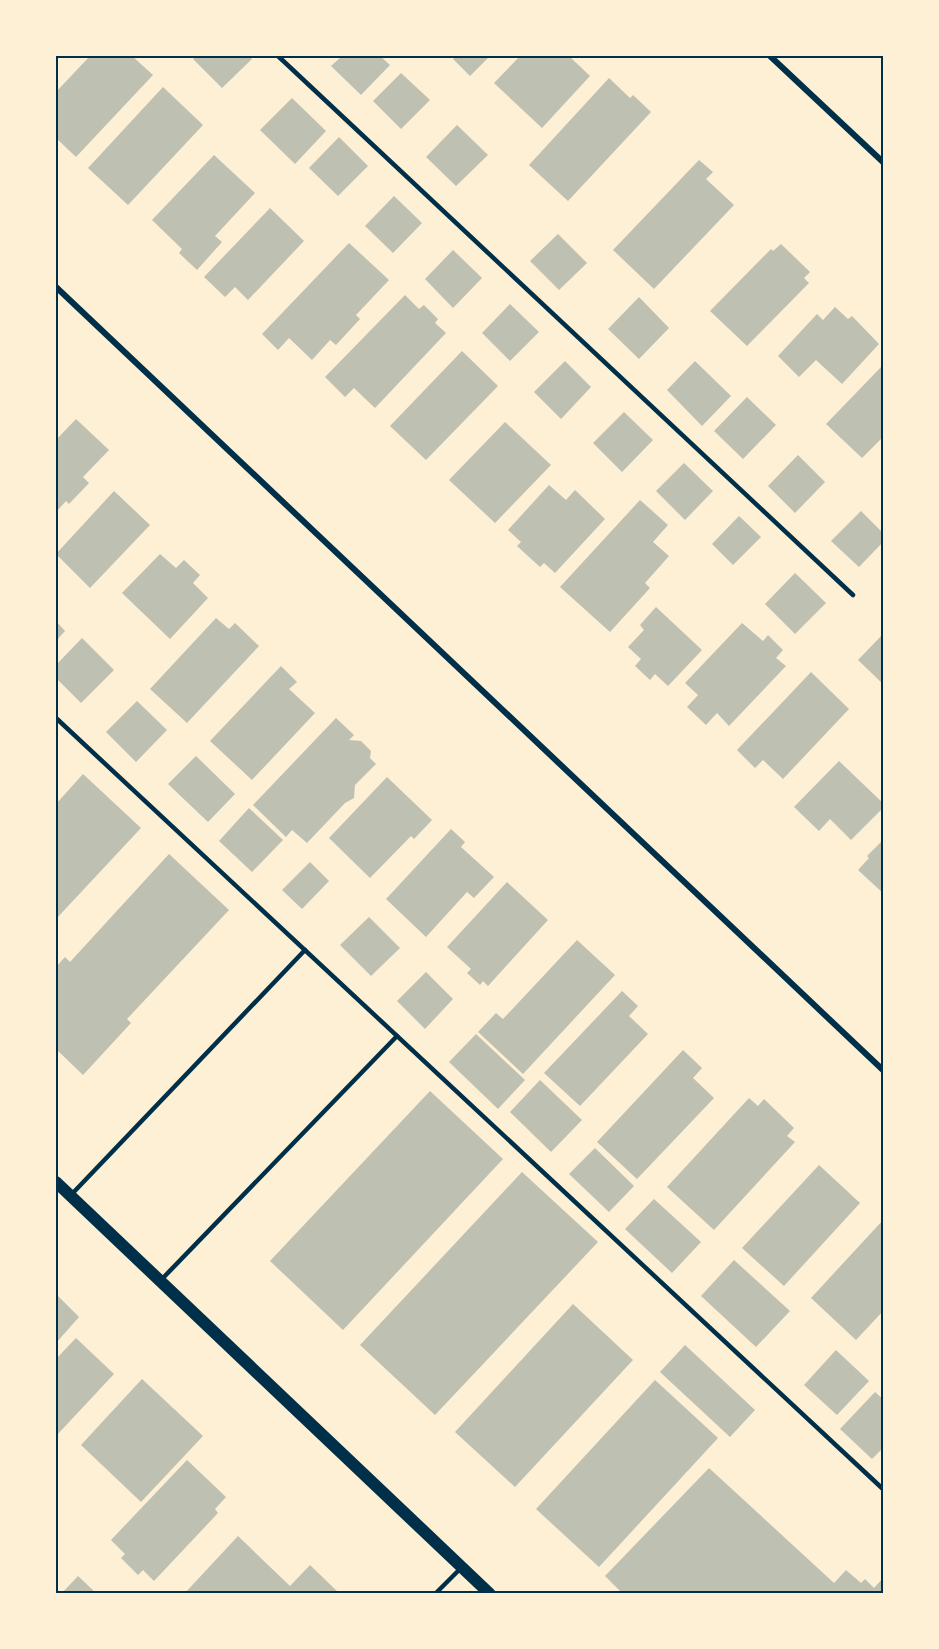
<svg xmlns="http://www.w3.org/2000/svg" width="939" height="1649" font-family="Manrope,sans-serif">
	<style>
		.building { fill: #bec0b2 }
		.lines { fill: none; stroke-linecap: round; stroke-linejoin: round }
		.service { stroke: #003049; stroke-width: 4.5 }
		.minor { stroke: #003049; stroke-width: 6 }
		.secondary { stroke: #003049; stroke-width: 12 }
		.neatline { fill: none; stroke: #003049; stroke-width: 2 }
	</style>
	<rect width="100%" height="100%" fill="#fdf0d5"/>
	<g class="building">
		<polygon points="90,56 132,56 153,75 76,157 56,138 56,92"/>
		<polygon points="197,56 248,56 252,59 222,88 193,59"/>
		<polygon points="342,56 380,56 390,65 361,95 331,66"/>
		<polygon points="456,56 490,56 470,76 453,59"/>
		<polygon points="520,56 569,56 590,76 542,128 494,83"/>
		<polygon points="401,73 430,100 401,129 373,101"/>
		<polygon points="609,78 630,98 633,95 651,112 568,201 529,165"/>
		<polygon points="163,87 203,125 128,205 88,168"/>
		<polygon points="292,98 326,131 295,164 260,130"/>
		<polygon points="457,125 488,155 456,186 426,157"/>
		<polygon points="339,137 368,166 338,196 309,168"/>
		<polygon points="214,155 255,193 215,236 222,242 197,270 179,253 182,249 152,220"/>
		<polygon points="699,160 713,172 706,179 734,205 654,289 613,250"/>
		<polygon points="394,196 422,223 393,253 365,226"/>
		<polygon points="270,208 304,241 248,300 235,287 225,297 204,277"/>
		<polygon points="558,234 587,263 559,290 530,261"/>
		<polygon points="349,243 389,280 356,315 360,319 336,345 330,340 312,360 289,338 278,350 262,334"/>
		<polygon points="781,244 810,272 804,278 809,283 747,346 710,311 771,249 773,251"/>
		<polygon points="453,250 482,278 453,308 425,279"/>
		<polygon points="405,295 419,309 424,305 438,319 435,323 446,333 375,408 354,388 345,397 325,377"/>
		<polygon points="639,297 669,328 639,359 608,329"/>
		<polygon points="510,304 539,332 510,361 482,333"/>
		<polygon points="835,307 848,319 852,316 879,344 842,384 816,360 799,377 778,356 817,314 823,320"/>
		<polygon points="462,351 498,386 426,460 390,426"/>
		<polygon points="565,361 591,387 561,419 534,392"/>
		<polygon points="695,361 731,396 702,426 667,390"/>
		<polygon points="884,364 884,436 862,458 826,424"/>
		<polygon points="747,397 776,425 743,459 714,431"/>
		<polygon points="624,412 653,440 622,472 593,443"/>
		<polygon points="76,419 109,450 83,477 89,483 69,504 66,501 56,512 56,440"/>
		<polygon points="505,422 551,465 495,523 449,480"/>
		<polygon points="798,455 825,482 795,513 768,486"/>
		<polygon points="684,463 713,491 685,520 656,491"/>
		<polygon points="549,485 566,500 575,490 605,519 555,573 544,563 540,567 517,546 521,542 508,530"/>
		<polygon points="114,491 150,525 90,588 56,554"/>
		<polygon points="640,500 668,525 653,542 669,556 645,583 650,588 610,632 560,587"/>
		<polygon points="861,511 884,534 884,541 859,567 831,541"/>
		<polygon points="739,516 761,537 733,565 712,544"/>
		<polygon points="160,554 176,568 184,560 200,575 193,583 208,598 170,639 122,593"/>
		<polygon points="795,573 826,603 795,634 765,604"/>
		<polygon points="656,607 702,650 668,686 655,674 650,680 635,666 641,659 628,647 644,630 640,625"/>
		<polygon points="216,618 229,629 235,623 259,646 187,723 150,689"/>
		<polygon points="56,621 65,631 56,641"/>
		<polygon points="742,623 763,641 768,635 783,650 776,658 786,666 729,726 717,713 706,725 687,707 698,695 685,683"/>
		<polygon points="884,633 884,685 858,660"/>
		<polygon points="82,638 114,670 81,703 56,678 56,665"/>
		<polygon points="281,666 297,682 289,689 315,713 252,780 210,741"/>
		<polygon points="811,672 849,709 783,779 763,760 755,768 737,750"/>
		<polygon points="137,701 167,730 136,762 106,732"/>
		<polygon points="336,718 354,735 349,740 361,741 371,751 370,758 376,764 355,785 354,798 345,803 307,843 292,830 286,837 253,805"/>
		<polygon points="196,756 235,794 208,822 168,784"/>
		<polygon points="839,761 884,804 884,807 851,840 830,819 819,831 794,807"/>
		<polygon points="83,774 141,828 56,919 56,804"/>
		<polygon points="387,777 432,820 414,839 411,836 370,878 329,838"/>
		<polygon points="249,808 283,840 252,872 219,841"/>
		<polygon points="451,829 465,842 461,847 494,877 474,898 467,892 426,937 386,899"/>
		<polygon points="884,839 884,894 858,870 869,858 867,856"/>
		<polygon points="169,854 229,910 127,1019 131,1023 83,1075 56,1049 56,967 65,957 70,962"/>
		<polygon points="310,862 329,881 302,909 282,890"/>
		<polygon points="507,882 548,920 488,986 483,981 480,985 467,973 471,969 447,947"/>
		<polygon points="369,917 400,948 371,976 340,945"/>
		<polygon points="577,940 615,975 523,1074 478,1032 496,1013 503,1019"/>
		<polygon points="426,972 453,999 425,1029 397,1001"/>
		<polygon points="622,991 638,1006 629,1016 648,1034 580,1106 544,1073"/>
		<polygon points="476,1034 525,1080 498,1109 449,1062"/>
		<polygon points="683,1050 702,1068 693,1078 714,1098 637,1179 597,1142"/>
		<polygon points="540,1080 582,1120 551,1152 510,1112"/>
		<polygon points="430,1091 503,1159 343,1330 270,1261"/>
		<polygon points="749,1098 758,1106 764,1099 794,1128 787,1136 795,1142 714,1230 667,1187"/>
		<polygon points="595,1148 634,1186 609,1212 569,1174"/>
		<polygon points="819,1165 860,1203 784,1286 742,1248"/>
		<polygon points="522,1172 598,1242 435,1415 360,1345"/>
		<polygon points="654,1199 701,1242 672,1273 625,1229"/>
		<polygon points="884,1219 884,1310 856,1340 811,1298"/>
		<polygon points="734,1260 790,1311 756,1347 701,1296"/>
		<polygon points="56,1294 79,1317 56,1343"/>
		<polygon points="573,1304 633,1360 515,1487 455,1432"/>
		<polygon points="76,1338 114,1374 56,1436 56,1359"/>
		<polygon points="685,1345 755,1410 730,1437 660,1372"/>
		<polygon points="836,1350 869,1381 837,1415 804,1385"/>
		<polygon points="142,1379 203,1436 141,1502 81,1445"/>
		<polygon points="655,1380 718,1438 599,1567 536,1509"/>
		<polygon points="875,1392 884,1400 884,1447 872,1459 840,1429"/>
		<polygon points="187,1460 226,1497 215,1509 218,1513 154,1581 143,1570 138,1575 121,1558 125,1554 111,1540"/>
		<polygon points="709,1468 834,1583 846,1570 861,1583 865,1579 874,1588 884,1577 884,1594 623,1594 605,1576"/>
		<polygon points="238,1536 290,1586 310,1565 340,1594 184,1594"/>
		<polygon points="78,1576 97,1594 61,1594"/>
	</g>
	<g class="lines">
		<g class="service">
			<polyline points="278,56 853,595"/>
			<polyline points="56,718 884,1490"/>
			<polyline points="70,1196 305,950"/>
			<polyline points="162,1279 397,1036"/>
			<polyline points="435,1594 461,1568"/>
		</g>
		<g class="minor">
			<polyline points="770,56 884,163"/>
			<polyline points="56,287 884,1071"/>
		</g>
		<polyline class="secondary" points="56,1182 490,1594"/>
	</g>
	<rect width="939" height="1649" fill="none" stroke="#fdf0d5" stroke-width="114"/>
	<rect x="57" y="57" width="825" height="1535" class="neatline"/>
</svg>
